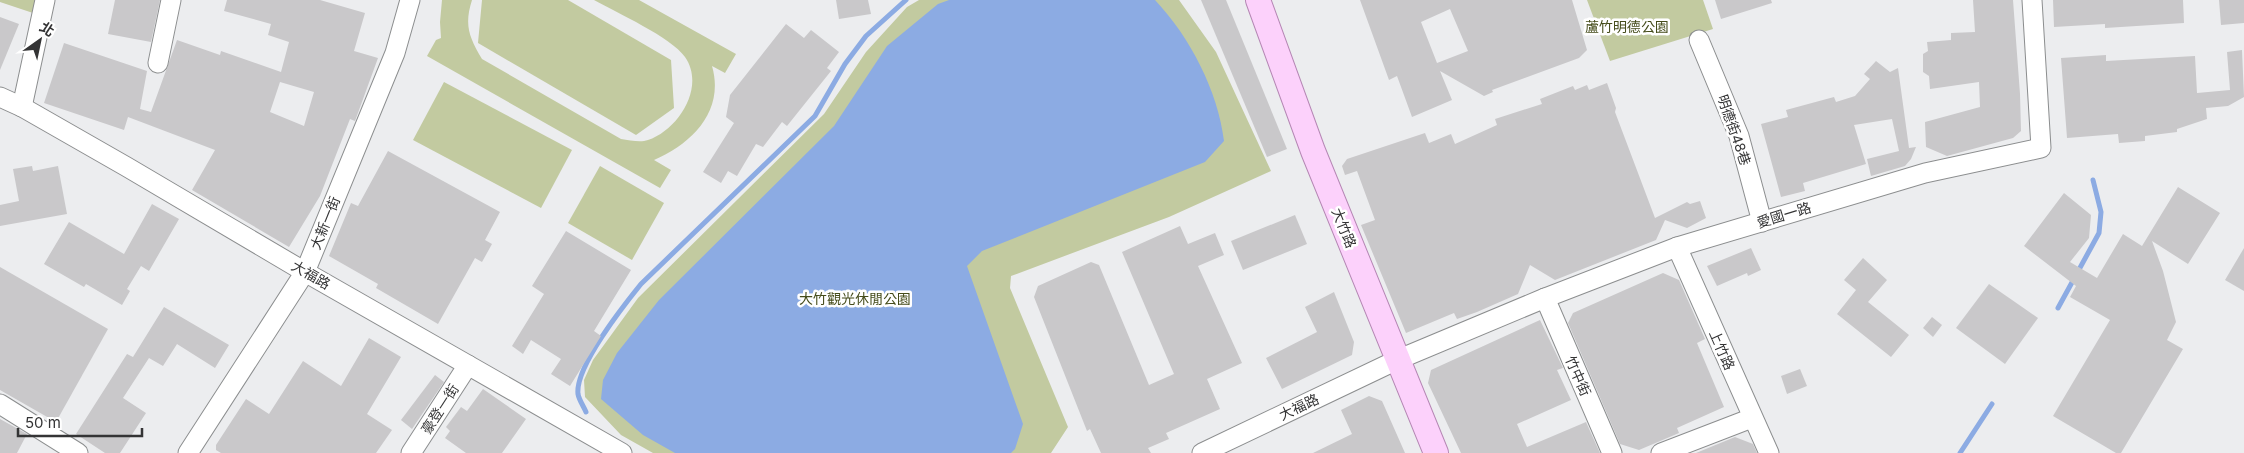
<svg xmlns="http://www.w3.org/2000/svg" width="2244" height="453" font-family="Inter,'Noto Sans TC',sans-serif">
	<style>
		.green { fill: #c2caa0 }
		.water { fill: #8cabe3 }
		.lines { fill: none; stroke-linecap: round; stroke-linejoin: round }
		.stream { stroke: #8cabe3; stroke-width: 5 }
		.building { fill: #c9c8ca; fill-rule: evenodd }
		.minor-casing { stroke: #8c8e8f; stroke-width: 21 }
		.major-casing { stroke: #b587b4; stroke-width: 26 }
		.minor { stroke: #fff; stroke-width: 19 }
		.major { stroke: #fcd1fb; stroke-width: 24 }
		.labels { text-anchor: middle; stroke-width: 5; stroke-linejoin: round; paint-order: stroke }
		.park-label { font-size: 14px; fill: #454c1b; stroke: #fff }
		.street-label { font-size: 14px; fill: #343435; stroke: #fff }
	</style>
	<rect width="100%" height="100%" fill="#ecedef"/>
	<g class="green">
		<polygon points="0,0 36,0 33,13 0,2"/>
		<path d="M442 0H472C464 25 469 37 482 59L621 139C630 140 640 143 648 140 678 130 706 87 685 57 671 37 617 13 594 0H639L736 54 725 73 712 66C725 111 692 144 654 160L671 170 660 188 427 56 436 40 441 38 440 22Z"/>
		<polygon points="482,0 568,0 671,60 674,108 636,135 478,43"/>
		<polygon points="919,0 1179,0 1216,52 1271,171 1169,217 1011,276 1010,288 1068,427 1051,453 653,453 621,435 585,397 584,380 593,360 638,298 824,114 866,52 907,7"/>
		<polygon points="1587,0 1703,0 1713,29 1610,61"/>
		<polygon points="444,82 572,150 541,208 413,140"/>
		<polygon points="600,166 664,203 632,260 568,223"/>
	</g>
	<path class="water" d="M949 0H1155C1190 37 1218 91 1224 141L1205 162 982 251 967 266 1023 424 1015 449 1011 453H675L643 435 601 399 603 380 617 353 659 300 834 126 887 46 938 4Z"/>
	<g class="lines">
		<g class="stream">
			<polyline points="2058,308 2099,233 2101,212 2093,180"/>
			<path d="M586 412C584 407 579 400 578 394 575 367 624 305 641 284L815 116 845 64 866 36 906 0"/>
			<polyline points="1960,453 1992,404"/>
		</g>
	</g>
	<g class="building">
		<polygon points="115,0 160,0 151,42 108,34"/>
		<path d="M227 0H320L365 13 354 51 378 58 355 121 350 119 320 196 289 247 192 190 215 150 128 117 124 130 44 103 64 43 147 71 140 109 151 112 177 40 220 55 221 51 281 72 289 42 268 35 271 24 224 11ZM280 82 314 92 304 126 270 112Z"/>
		<polygon points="836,0 868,0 871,14 839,19"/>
		<polygon points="1201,0 1226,0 1287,149 1267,157"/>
		<path d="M1360 0H1572L1587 50 1579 58 1492 90 1493 92 1484 96 1440 71 1452 100 1412 117 1397 76 1389 80ZM1450 9 1468 51 1437 63 1421 22Z"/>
		<polygon points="1715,0 1771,0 1772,3 1721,19"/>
		<polygon points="1973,0 2013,0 2020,94 2021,131 2013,138 1947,156 1926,147 1925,122 1980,107 1979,82 1930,89 1929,76 1923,72 1923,54 1928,51 1927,42 1951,40 1951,33 1975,32"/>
		<polygon points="2053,0 2183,0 2184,23 2105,28 2105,24 2054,27"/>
		<polygon points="2219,0 2244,0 2244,23 2221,25"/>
		<polygon points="0,17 19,24 0,70"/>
		<polygon points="786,24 804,38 811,30 839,52 827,68 831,71 787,126 782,122 763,147 756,144 737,176 728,171 721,183 703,172 734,123 726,117 730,95"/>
		<polygon points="2242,50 2244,97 2228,106 2206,108 2207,119 2177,129 2177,132 2145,136 2145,141 2119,143 2118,134 2067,138 2061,58 2106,55 2106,61 2195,56 2197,93 2230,90 2227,52"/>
		<polygon points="1876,61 1890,72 1898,68 1909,148 1916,147 1911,159 1905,166 1871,176 1867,159 1899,151 1892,119 1854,125 1866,164 1803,183 1805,191 1781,197 1761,124 1788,117 1786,110 1834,97 1836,102 1855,96 1870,79 1864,74"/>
		<polygon points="1607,83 1616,108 1615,112 1655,218 1687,202 1690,204 1700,201 1706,218 1687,228 1665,220 1656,240 1555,280 1530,265 1518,294 1477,312 1457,319 1454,313 1406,333 1361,225 1375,220 1357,171 1345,175 1342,166 1347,159 1425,133 1429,143 1451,134 1455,144 1497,125 1495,119 1542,104 1540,99 1573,86 1575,90 1587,85 1589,90"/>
		<polygon points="388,151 500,212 485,240 492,244 482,262 475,258 438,324 376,288 378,284 329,256 351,203 358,206"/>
		<polygon points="32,166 33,171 58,166 67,214 0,226 0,205 19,201 13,169"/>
		<polygon points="2178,187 2220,213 2188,264 2152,241 2163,271 2176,322 2167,340 2183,349 2121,453 2116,453 2053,416 2110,320 2070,297 2076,286 2024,246 2064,193 2091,215 2089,238 2070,262 2097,278 2123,234 2142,246"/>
		<polygon points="152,204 179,219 149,271 141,266 127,289 130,291 122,305 86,284 84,287 44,264 69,222 124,254"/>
		<polygon points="1295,215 1307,244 1243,270 1231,241"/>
		<polygon points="1180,226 1188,244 1215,233 1224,255 1198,266 1242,363 1207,379 1220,409 1166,433 1169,439 1148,448 1151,453 1101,453 1090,429 1087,431 1034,297 1038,286 1091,262 1099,265 1149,385 1174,374 1122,252"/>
		<polygon points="566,231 631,270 594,331 601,336 570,386 551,374 561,359 531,340 523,354 512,346 544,294 532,286"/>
		<polygon points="1751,248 1761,270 1748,276 1747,273 1717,286 1707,266"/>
		<polygon points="2244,248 2244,291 2225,280"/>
		<polygon points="1863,258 1887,280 1868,302 1909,335 1891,357 1837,314 1856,290 1844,280"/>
		<polygon points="0,267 108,329 56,422 0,390"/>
		<polygon points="1663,273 1679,280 1705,339 1697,343 1724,407 1677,428 1679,433 1639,450 1620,444 1568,323 1573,313"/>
		<polygon points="1989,284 2038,318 2005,364 1956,328"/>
		<polygon points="1334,292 1354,342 1352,355 1282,389 1266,358 1317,332 1305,307"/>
		<polygon points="164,307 229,345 215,368 177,344 163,366 149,358 123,398 146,413 120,453 105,453 76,434 127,354 133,357"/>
		<polygon points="1932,317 1942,325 1933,337 1923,328"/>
		<polygon points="1540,320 1563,368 1557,370 1571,400 1517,424 1527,447 1586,422 1600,453 1461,453 1428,383 1431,370"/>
		<polygon points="369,338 401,357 367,414 392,430 376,453 221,453 216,450 216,445 246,399 269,414 303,361 341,386"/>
		<polygon points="1800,369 1807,386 1787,394 1781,376"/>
		<polygon points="435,375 444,382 412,429 401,420"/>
		<polygon points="483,389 526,419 502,453 466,453 445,438 450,431 446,427 461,407 467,411"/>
		<polygon points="1369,396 1382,401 1405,453 1313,453 1352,434 1341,410"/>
		<polygon points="0,419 27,434 17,453 0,453"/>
		<polygon points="1735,437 1753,444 1757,453 1696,453"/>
	</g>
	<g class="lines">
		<g class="minor-casing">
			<g id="minor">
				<polyline points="1699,40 1739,136 1762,222"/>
				<polyline points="158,63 171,0"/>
				<polyline points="0,97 22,107 127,167 305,272 622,453"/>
				<polyline points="22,107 45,0"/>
				<polyline points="1677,247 1769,453"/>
				<polyline points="1545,298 1612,453"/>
				<polyline points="0,404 78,453"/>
				<polyline points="188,453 305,272 395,53 410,0"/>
				<polyline points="411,453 468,365"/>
				<polyline points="1202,453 1397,360 1545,298 1677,247 1925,173 2041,148 2032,0"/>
				<polyline points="1661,453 1752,418"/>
			</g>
		</g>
		<g class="major-casing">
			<polyline id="major" points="1258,0 1313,151 1436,453"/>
		</g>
		<use href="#minor" class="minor"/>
		<use href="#major" class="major"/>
	</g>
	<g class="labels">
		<g class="park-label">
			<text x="1627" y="32">蘆竹明德公園</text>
			<text x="855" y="304">大竹觀光休閒公園</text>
		</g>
		<g class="street-label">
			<text transform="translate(1734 130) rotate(71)" y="5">明德街48巷</text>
			<text transform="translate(1784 215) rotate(-17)" y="5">愛國一路</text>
			<text transform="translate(325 223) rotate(-68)" y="5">大新一街</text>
			<text transform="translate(1344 228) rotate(68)" y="5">大竹路</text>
			<text transform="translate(311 275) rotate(30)" y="5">大福路</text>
			<text transform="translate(1722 350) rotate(66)" y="5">上竹路</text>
			<text transform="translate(1578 376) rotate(66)" y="5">竹中街</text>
			<text transform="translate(1299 407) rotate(-25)" y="5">大福路</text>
			<text transform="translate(440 409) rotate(-57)" y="5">豪登一街</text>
		</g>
	</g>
	<g transform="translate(40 40) rotate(33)" stroke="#ffffff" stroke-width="4" paint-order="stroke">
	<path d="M0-4L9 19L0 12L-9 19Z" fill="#343435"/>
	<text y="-8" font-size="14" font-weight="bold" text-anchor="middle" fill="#343435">北</text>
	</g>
	<path d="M18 428v8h124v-8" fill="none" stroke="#343435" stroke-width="2.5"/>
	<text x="25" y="428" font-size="15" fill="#343435" stroke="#ffffff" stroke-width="4" paint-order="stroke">50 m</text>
</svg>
